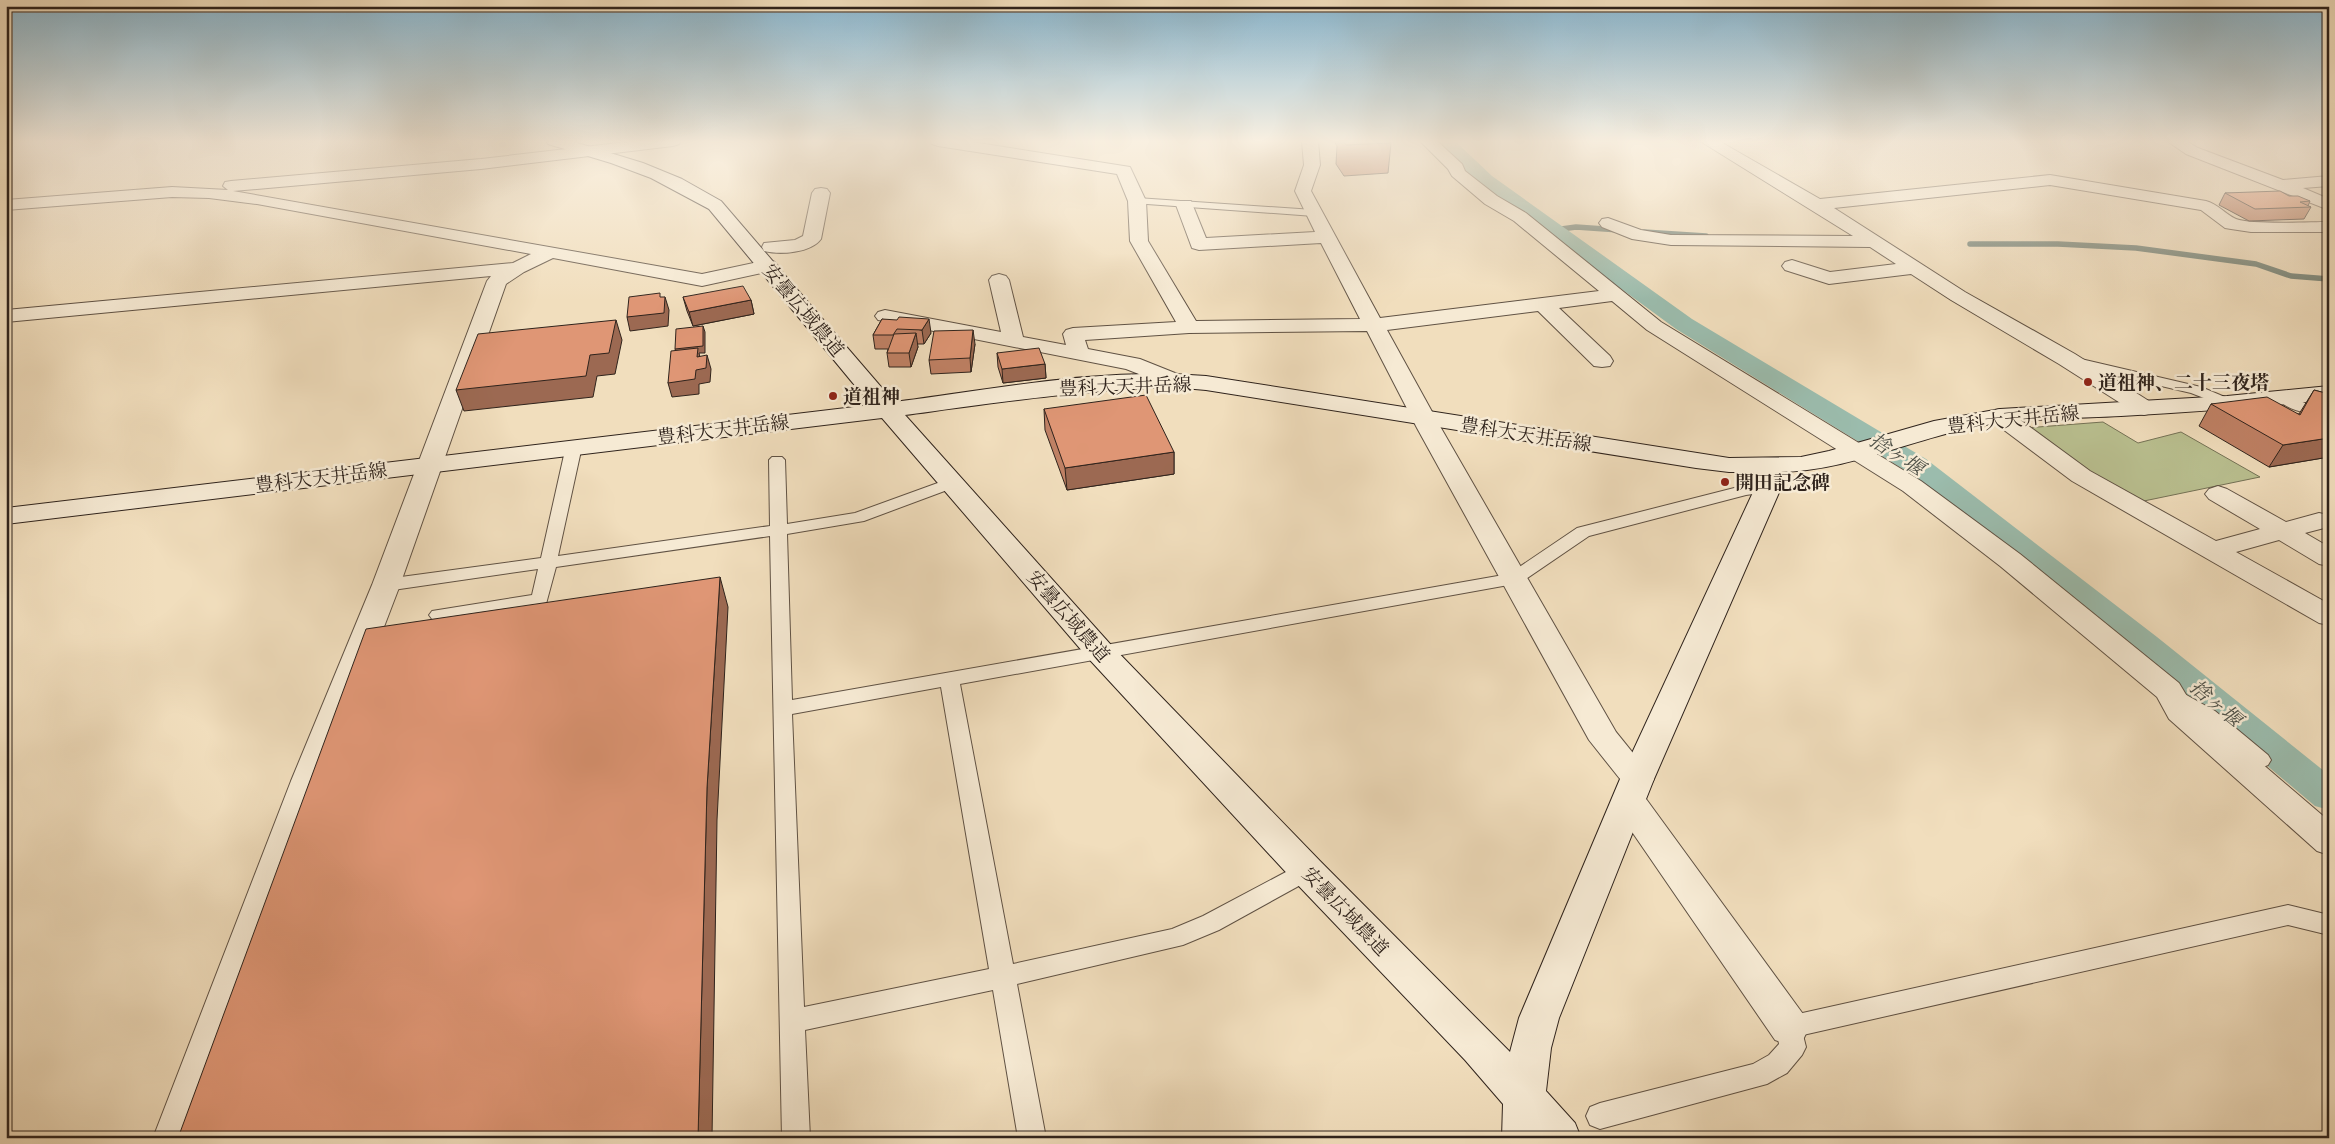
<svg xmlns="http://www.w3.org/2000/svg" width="2335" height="1144" font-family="Cardo,'Noto Serif JP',serif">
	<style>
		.green { fill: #bac191; stroke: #747256 }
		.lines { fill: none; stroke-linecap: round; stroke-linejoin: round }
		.stream { stroke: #707f73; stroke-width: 5.5 }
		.canal { fill: #9bbcad; fill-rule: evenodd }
		.lane-casing { stroke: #605244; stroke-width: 2 }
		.street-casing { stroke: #605244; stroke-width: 2 }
		.secondary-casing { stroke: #2f231c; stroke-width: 2 }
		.lane { fill: #f6ead4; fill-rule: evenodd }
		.street { fill: #f6ead4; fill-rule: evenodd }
		.secondary { fill: #f6ead4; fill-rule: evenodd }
		.wall { fill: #c08165; stroke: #2f231c }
		.shaded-wall { fill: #9c6952; stroke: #2f231c }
		.building { fill: #df9675; stroke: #2f231c }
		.poi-dot { fill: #8f2418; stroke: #f6ead4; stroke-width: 2 }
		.labels { text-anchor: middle; stroke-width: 5; stroke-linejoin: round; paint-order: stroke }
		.street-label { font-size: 19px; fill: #2f231c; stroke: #f6ead4 }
		.poi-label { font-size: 19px; font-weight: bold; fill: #2f231c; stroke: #f6ead4; text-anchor: start }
		.water-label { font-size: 20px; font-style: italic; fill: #4f5148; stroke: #f6ead4 }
	</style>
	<rect width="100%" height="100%" fill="#f1debd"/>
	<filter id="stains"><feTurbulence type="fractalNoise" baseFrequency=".004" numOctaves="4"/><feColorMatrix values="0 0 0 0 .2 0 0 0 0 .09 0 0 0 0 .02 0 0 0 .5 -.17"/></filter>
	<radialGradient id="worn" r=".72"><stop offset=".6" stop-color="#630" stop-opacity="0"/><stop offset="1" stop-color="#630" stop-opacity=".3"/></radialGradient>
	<polygon class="green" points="2103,422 2138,443 2181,432 2260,477 2139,502 2086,474 2025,428"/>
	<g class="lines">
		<g class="stream">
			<polyline points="1554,230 1576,227 1619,230"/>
			<polyline points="1644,232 1706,236"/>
			<polyline points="1970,244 2058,244 2136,248 2256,264 2291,276 2329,279"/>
		</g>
		<polygon class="canal" points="1436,141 1455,141 1492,176 1692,319 1926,459 2157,637 2329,775 2329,810 2315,806 2133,653 1906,471 1676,329 1478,184"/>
		<g class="lane-casing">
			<g id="lane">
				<polygon points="1137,198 1314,210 1320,213 1314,216 1133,203 1133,199"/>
				<polygon points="2068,356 2201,387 2232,400 2234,403 2227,407 2191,393 2063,363 2061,360"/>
				<path d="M2284 394 2307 404 2329 409V417C2313 414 2287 412 2277 398Z"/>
				<path d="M574 441 582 446 558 556 770 526 769 460 772 457H782L785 460 787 524 855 513 946 480H958L960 483 958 486 864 521 787 534 792 700 1509 574 1577 528 1746 485H1774L1776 488 1774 491 1746 495 1589 536 1520 583 1514 584 960 684 1013 964 1172 929 1203 916 1299 865 1307 862 1315 865 1318 871 1315 877 1219 930 1183 945 1017 984 1046 1138H1018L993 990 805 1030 810 1138H782L770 536 556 567 546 604 438 621 432 619 429 615 432 611 532 595 538 569 386 591 380 589 377 585 380 581 386 579 541 558 566 446ZM941 687 989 969 804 1007 792 714Z"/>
				<polygon points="2181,692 2215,711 2268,755 2271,760 2268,765 2261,768 2254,765 2201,721 2174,704 2171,699 2174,694"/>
				<polygon points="2288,905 2329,915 2329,935 2288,925 1803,1035 1806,1047 1802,1055 1787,1073 1767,1084 1600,1129 1590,1125 1586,1116 1590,1107 1600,1103 1753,1064 1769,1055 1779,1044 1776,1027 1780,1019 1789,1016"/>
			</g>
		</g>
		<g class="street-casing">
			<g id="street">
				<polygon points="636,141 681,141 679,144 673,146 481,169 233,191 702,274 768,260 775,262 778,266 775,270 702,286 553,258 524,272 506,284 400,585 325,781 196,1138 153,1138 291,781 372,585 487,281 491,276 6,322 6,310 513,263 531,254 257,204 209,198 172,197 6,210 6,200 172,187 228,190 223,186 225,182 231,181 481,159"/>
				<polygon points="930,141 966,141 1130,167 1146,201 1148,241 1196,321 1360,319 1321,243 1199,250 1192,248 1176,205 1179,201 1191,201 1206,238 1315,232 1295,191 1304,165 1302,141 1318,141 1320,165 1311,191 1380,318 1599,291 1514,221 1485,204 1452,176 1448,169 1420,141 1437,141 1462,164 1465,171 1497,196 1526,213 1661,322 1921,481 2020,554 2179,683 2191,703 2329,821 2329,855 2317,851 2169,719 2157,697 2000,566 1903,491 1647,330 1612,301 1559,308 1610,356 1613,361 1610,366 1602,367 1594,366 1538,311 1387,330 1441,428 1616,732 1654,779 1649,788 1638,791 1641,792 1803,1014 1809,1027 1803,1040 1789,1045 1775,1040 1617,810 1612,801 1617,792 1628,789 1589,740 1417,428 1367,331 1189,333 1085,340 1088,349 1140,359 1180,375 1183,380 1180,385 1172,387 1126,369 878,320 875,316 878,312 885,310 1001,332 989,280 992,276 999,274 1006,276 1009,280 1023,337 1066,345 1063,334 1066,330 1073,328 1176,322 1130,241 1128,201 1117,174 938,146 932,144"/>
				<path d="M1700 141H1719L1820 199 2050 175 2206 201C2218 204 2225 214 2236 219 2250 225 2310 222 2329 222V232H2251L2231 229 2225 228 2201 210 2050 185 1834 208 1965 292 2075 354 2152 403 2155 408 2152 413 2144 415 2136 413 2059 364 1951 300 1911 274 1829 284 1785 270 1782 266 1785 262 1792 260 1830 272 1896 264 1870 247 1671 245 1632 239 1602 227 1599 223 1602 219 1608 218 1641 230 1671 235 1853 236Z"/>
				<polygon points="2167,141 2186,141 2198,148 2283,180 2329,176 2329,186 2303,188 2329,199 2329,210 2186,154"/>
				<path d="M821 188 827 189 830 193 821 239C811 253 780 255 764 251L762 247 764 243 795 240 803 236 812 193 815 189Z"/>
				<polygon points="2000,409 2008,411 2090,471 2216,541 2260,529 2209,499 2205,494 2209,489 2218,486 2227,489 2286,522 2319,513 2328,515 2328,527 2305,533 2329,547 2329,566 2319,564 2279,540 2236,552 2329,604 2329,625 2319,623 2072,481 1992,421 1988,416 1992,411"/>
			</g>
		</g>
		<g class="secondary-casing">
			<path id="secondary" d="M546 141H571L643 163 682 179 721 201 894 402C996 389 1102 367 1206 376L1729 458 1801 457 1829 451 1934 421 2000 409 2227 396 2329 386V400C2260 407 2191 412 2121 416 2081 418 2040 418 2000 423 1925 432 1855 471 1779 472L1781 488 1654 779 1559 1018 1551 1048 1546 1091 1575 1123 1581 1138H1502L1503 1104 1465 1060 1294 881 1089 659 882 418 6 524V508L871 405 709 209 651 178 611 163 548 144ZM1172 387 1206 390 1696 468 1729 472H1754L1755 488 1620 779 1519 1018 1510 1052 1320 861 1111 645 905 415C994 403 1082 390 1172 387Z"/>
		</g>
		<use href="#lane" class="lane"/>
		<use href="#street" class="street"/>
		<use href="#secondary" class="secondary"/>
	</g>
	<g class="wall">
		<polygon points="1334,141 1389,141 1391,143 1388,173 1344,176 1336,164 1337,146"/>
		<polygon points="2225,193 2289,196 2310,201 2308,206 2311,207 2304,219 2249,221 2219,205"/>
		<polygon points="683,297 751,300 754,314 693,326 687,311"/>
		<polygon points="882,319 931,333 924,344 917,344 918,347 911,367 889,367 887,353 888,349 875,349 873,335"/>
		<polygon points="975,344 971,372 931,374 929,360"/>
		<polygon points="997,353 1045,364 1046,378 1003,383 998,367"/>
		<polygon points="2314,390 2329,394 2329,457 2269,467 2199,426 2211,404 2299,414"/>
		<polygon points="1044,409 1174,452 1174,474 1067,490 1045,430"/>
	</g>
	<g class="shaded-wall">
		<polygon points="665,297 669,310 668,326 630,331 627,317"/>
		<polygon points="751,300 754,314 693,326 689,312"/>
		<polygon points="929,319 931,333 924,344 922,330"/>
		<polygon points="616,320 622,340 615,374 597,376 593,397 464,411 456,390 590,355"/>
		<polygon points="703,326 705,332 705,353 699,353 701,362 707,355 711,369 710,382 699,384 699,394 672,397 668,383 677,356 675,349"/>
		<polygon points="973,330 975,344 971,372 970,358"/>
		<polygon points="916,333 918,347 911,367 909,353"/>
		<polygon points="1045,364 1046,378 1003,383 1002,369"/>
		<polygon points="2329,438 2329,457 2269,467 2283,445"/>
		<polygon points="1174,452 1174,474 1067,490 1065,468"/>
		<polygon points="720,577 728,607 717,820 712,1138 698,1138 707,788"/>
	</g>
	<g class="building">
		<polygon points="1343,141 1389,141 1391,143 1346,145"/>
		<polygon points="2280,191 2289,196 2298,196 2310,201 2300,202 2311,207 2255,209 2225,193"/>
		<polygon points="743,286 751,300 689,312 683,297"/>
		<polygon points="660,293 660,297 665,297 664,313 627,317 629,297"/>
		<polygon points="899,317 929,319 922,330 897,329 893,335 873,335 882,319 897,320"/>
		<polygon points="616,320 609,353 590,355 586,376 456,390 478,334"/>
		<polygon points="703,326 703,346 675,349 676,329"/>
		<polygon points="973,330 970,358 929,360 934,331"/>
		<polygon points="916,333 909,353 887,353 894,334"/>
		<polygon points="698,348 697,357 707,355 706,368 696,370 695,379 668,383 671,351"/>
		<polygon points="1039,348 1045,364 1002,369 997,353"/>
		<polygon points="2314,390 2329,394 2329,438 2283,445 2211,404 2267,397 2300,415"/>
		<polygon points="1146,395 1174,452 1065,468 1044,409"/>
		<polygon points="720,577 707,788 698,1138 178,1138 366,629"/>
	</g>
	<linearGradient id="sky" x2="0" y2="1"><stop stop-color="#89b7d0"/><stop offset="0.47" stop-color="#f9f0e1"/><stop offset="1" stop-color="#f9f0e1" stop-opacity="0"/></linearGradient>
	<rect width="2335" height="301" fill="url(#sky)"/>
	<g class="poi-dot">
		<circle cx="2088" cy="382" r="5"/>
		<circle cx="833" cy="396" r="5"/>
		<circle cx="1725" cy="482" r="5"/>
	</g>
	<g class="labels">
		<g class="street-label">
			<text transform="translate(804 310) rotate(50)" y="7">安曇広域農道</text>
			<text transform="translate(1125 386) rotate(-2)" y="7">豊科大天井岳線</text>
			<text transform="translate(2013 419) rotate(-6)" y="7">豊科大天井岳線</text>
			<text transform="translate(723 429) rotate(-7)" y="7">豊科大天井岳線</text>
			<text transform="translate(1526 434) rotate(9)" y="7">豊科大天井岳線</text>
			<text transform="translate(321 477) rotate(-7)" y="7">豊科大天井岳線</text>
			<text transform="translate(1069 616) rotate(49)" y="7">安曇広域農道</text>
			<text transform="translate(1346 911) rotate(46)" y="7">安曇広域農道</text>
		</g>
		<g class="poi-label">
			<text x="2098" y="389">道祖神、二十三夜塔</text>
			<text x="843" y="403">道祖神</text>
			<text x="1735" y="489">開田記念碑</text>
		</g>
		<g class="water-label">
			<text transform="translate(1897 454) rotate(33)" y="7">捨ヶ堰</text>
			<text transform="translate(2216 703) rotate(40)" y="7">捨ヶ堰</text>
		</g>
	</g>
	<rect width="2335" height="1144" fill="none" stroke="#f1debd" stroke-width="25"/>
	<rect x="8" y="8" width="2320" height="1129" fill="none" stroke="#2f231c" stroke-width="2.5"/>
	<rect x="12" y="12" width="2310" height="1119" fill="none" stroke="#2f231c"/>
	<rect width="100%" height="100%" filter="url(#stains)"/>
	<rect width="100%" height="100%" fill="url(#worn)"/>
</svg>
